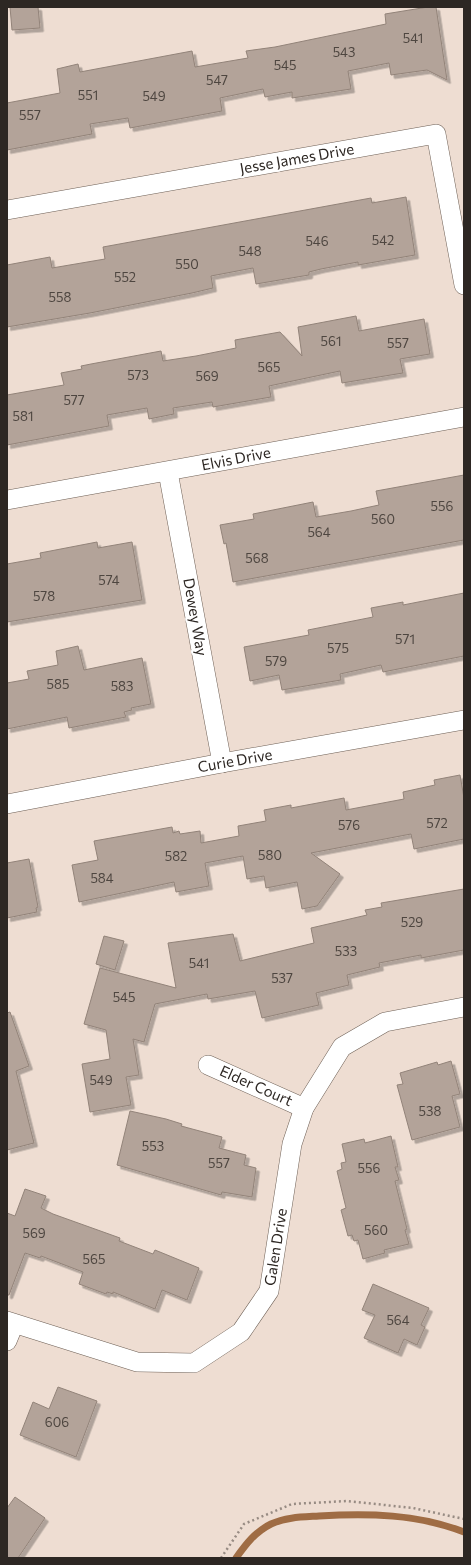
<svg xmlns="http://www.w3.org/2000/svg" width="471" height="1565" font-family="Commissioner,sans-serif">
	<style>
		.lines { fill: none; stroke-linecap: round; stroke-linejoin: round }
		.stream { stroke: #9f6c44; stroke-width: 7 }
		.building { fill: #b3a399; stroke: #928379; filter: url(#shadow) }
		.minor-casing { stroke: #6e6056; stroke-width: 20 }
		.path { stroke: #978b83; stroke-width: 2.5; stroke-dasharray: 2 3; stroke-linecap: butt }
		.minor { stroke: #fff; stroke-width: 19 }
		.labels { text-anchor: middle; stroke-width: 4; stroke-linejoin: round; paint-order: stroke }
		.number-label { font-size: 13px; fill: #4e4640 }
		.street-label { font-size: 15px; fill: #2d2723; stroke: #fff }
	</style>
	<defs>
		<filter id="shadow"><feDropShadow dx="3.5" dy="3.5" stdDeviation="0" flood-color="#0004"/></filter>
	</defs>
	<rect width="100%" height="100%" fill="#eeddd2"/>
	<g class="lines">
		<path class="stream" d="M236 1558C246 1544 255 1532 271 1524 286 1517 303 1517 319 1516 368 1513 418 1514 464 1532"/>
	</g>
	<g class="building">
		<polygon points="10,7 38,7 40,28 12,30"/>
		<polygon points="428,7 436,7 447,80 427,70 391,75 389,63 348,71 351,89 292,98 292,92 265,97 263,89 244,93 220,98 222,111 130,128 128,118 90,124 92,134 7,150 7,103 60,93 57,69 78,64 80,72 192,51 195,67 248,58 246,51 275,47 386,24 385,14"/>
		<polygon points="406,197 415,255 358,265 358,262 321,269 309,272 309,275 256,284 253,268 211,276 213,288 192,293 90,313 7,327 7,265 50,257 52,268 105,259 103,247 371,198 372,203"/>
		<polygon points="356,316 359,331 424,319 430,354 400,359 403,373 342,383 340,371 269,386 271,397 213,407 212,402 173,408 174,414 149,419 147,408 107,415 109,426 7,445 7,395 64,385 61,373 82,369 81,366 91,364 161,351 163,361 196,356 236,348 235,340 280,332 302,356 298,327"/>
		<polygon points="464,475 464,540 233,582 226,543 224,544 220,525 254,519 253,514 313,502 316,517 351,511 379,505 376,491"/>
		<polygon points="97,542 98,548 132,542 142,600 7,622 7,564 41,558 40,553"/>
		<polygon points="464,593 464,656 383,672 381,665 340,674 341,680 282,690 279,675 250,681 244,647 309,635 308,630 373,617 371,608 403,602 403,605"/>
		<polygon points="78,646 84,670 142,658 151,704 131,708 132,710 124,712 126,717 69,728 67,717 7,729 7,683 29,679 27,671 58,665 56,651"/>
		<polygon points="460,775 464,798 464,839 414,849 411,834 311,853 340,874 317,906 302,909 297,882 266,888 264,876 247,879 243,856 205,863 209,886 176,892 174,882 79,902 72,865 98,860 94,841 172,827 173,833 179,831 180,834 200,831 201,843 239,836 238,826 266,821 264,810 291,805 291,808 344,798 346,810 404,799 403,792 435,785 434,780"/>
		<polygon points="29,859 38,907 36,908 37,912 7,918 7,863"/>
		<polygon points="464,889 464,950 421,958 421,955 379,963 380,967 347,975 349,985 316,993 319,1005 262,1018 255,991 208,999 207,994 155,1004 144,1042 133,1039 139,1075 126,1077 131,1105 90,1112 82,1064 110,1059 106,1030 84,1024 100,968 176,988 168,943 233,934 240,961 314,943 311,928 367,915 365,910 382,907 381,903"/>
		<polygon points="104,936 124,941 115,970 96,964"/>
		<polygon points="10,1012 29,1066 16,1071 34,1143 7,1150 7,1013"/>
		<polygon points="451,1061 460,1094 452,1096 460,1127 412,1140 397,1085 403,1084 400,1073 437,1062 438,1065"/>
		<polygon points="130,1111 166,1119 182,1124 181,1126 222,1137 219,1148 246,1155 244,1165 256,1168 252,1197 222,1192 221,1195 117,1165"/>
		<polygon points="391,1136 398,1167 395,1167 399,1180 395,1181 407,1229 405,1230 409,1244 384,1250 385,1253 363,1259 358,1240 354,1241 352,1235 348,1236 341,1210 346,1208 337,1171 342,1169 341,1163 346,1162 342,1144 364,1139 365,1143"/>
		<polygon points="25,1189 46,1196 41,1208 53,1214 120,1238 119,1241 153,1254 155,1250 199,1268 187,1300 162,1290 155,1309 113,1292 113,1294 107,1292 106,1294 79,1284 83,1272 41,1256 40,1258 25,1253 9,1295 7,1295 7,1213 15,1216"/>
		<polygon points="373,1284 429,1308 421,1325 425,1327 417,1345 404,1339 398,1353 364,1338 375,1315 362,1310"/>
		<polygon points="58,1387 97,1401 76,1457 20,1435 33,1402 49,1409"/>
		<polygon points="15,1497 45,1518 18,1558 7,1558 7,1508"/>
	</g>
	<g class="lines">
		<g class="minor-casing">
			<g id="minor">
				<polyline points="7,210 436,134 464,285"/>
				<polyline points="168,472 222,763"/>
				<polyline points="7,500 464,417"/>
				<polyline points="7,804 222,763 464,720"/>
				<polyline points="208,1065 304,1108"/>
				<polyline points="7,1321 137,1362 194,1363 241,1332 269,1291 292,1144 304,1108 342,1047 385,1022 464,1007"/>
				<polyline points="7,1341 14,1324"/>
			</g>
		</g>
		<polyline class="path" points="221,1558 244,1524 292,1504 347,1501 413,1508 464,1519"/>
		<use href="#minor" class="minor"/>
	</g>
	<g class="labels">
		<g class="number-label">
			<text x="413" y="43">541</text>
			<text x="344" y="57">543</text>
			<text x="285" y="70">545</text>
			<text x="217" y="85">547</text>
			<text x="88" y="100">551</text>
			<text x="154" y="101">549</text>
			<text x="30" y="120">557</text>
			<text x="383" y="245">542</text>
			<text x="317" y="246">546</text>
			<text x="250" y="256">548</text>
			<text x="187" y="269">550</text>
			<text x="125" y="282">552</text>
			<text x="60" y="302">558</text>
			<text x="331" y="346">561</text>
			<text x="398" y="348">557</text>
			<text x="269" y="372">565</text>
			<text x="138" y="380">573</text>
			<text x="207" y="381">569</text>
			<text x="74" y="405">577</text>
			<text x="23" y="421">581</text>
			<text x="442" y="511">556</text>
			<text x="383" y="524">560</text>
			<text x="319" y="537">564</text>
			<text x="257" y="563">568</text>
			<text x="109" y="585">574</text>
			<text x="44" y="601">578</text>
			<text x="405" y="644">571</text>
			<text x="338" y="653">575</text>
			<text x="276" y="666">579</text>
			<text x="58" y="689">585</text>
			<text x="122" y="691">583</text>
			<text x="437" y="828">572</text>
			<text x="349" y="830">576</text>
			<text x="270" y="860">580</text>
			<text x="176" y="861">582</text>
			<text x="102" y="883">584</text>
			<text x="412" y="927">529</text>
			<text x="346" y="956">533</text>
			<text x="199" y="968">541</text>
			<text x="282" y="983">537</text>
			<text x="124" y="1002">545</text>
			<text x="101" y="1085">549</text>
			<text x="430" y="1116">538</text>
			<text x="153" y="1151">553</text>
			<text x="219" y="1168">557</text>
			<text x="369" y="1173">556</text>
			<text x="376" y="1235">560</text>
			<text x="34" y="1238">569</text>
			<text x="94" y="1264">565</text>
			<text x="398" y="1325">564</text>
			<text x="57" y="1427">606</text>
		</g>
		<g class="street-label">
			<text transform="translate(297 159) rotate(-10)" y="5">Jesse James Drive</text>
			<text transform="translate(236 459) rotate(-11)" y="5">Elvis Drive</text>
			<text transform="translate(195 617) rotate(80)" y="5">Dewey Way</text>
			<text transform="translate(235 761) rotate(-10)" y="5">Curie Drive</text>
			<text transform="translate(256 1086) rotate(24)" y="5">Elder Court</text>
			<text transform="translate(276 1247) rotate(-81)" y="5">Galen Drive</text>
		</g>
	</g>
	<rect width="471" height="1565" fill="none" stroke="#2d2723" stroke-width="16"/>
</svg>
